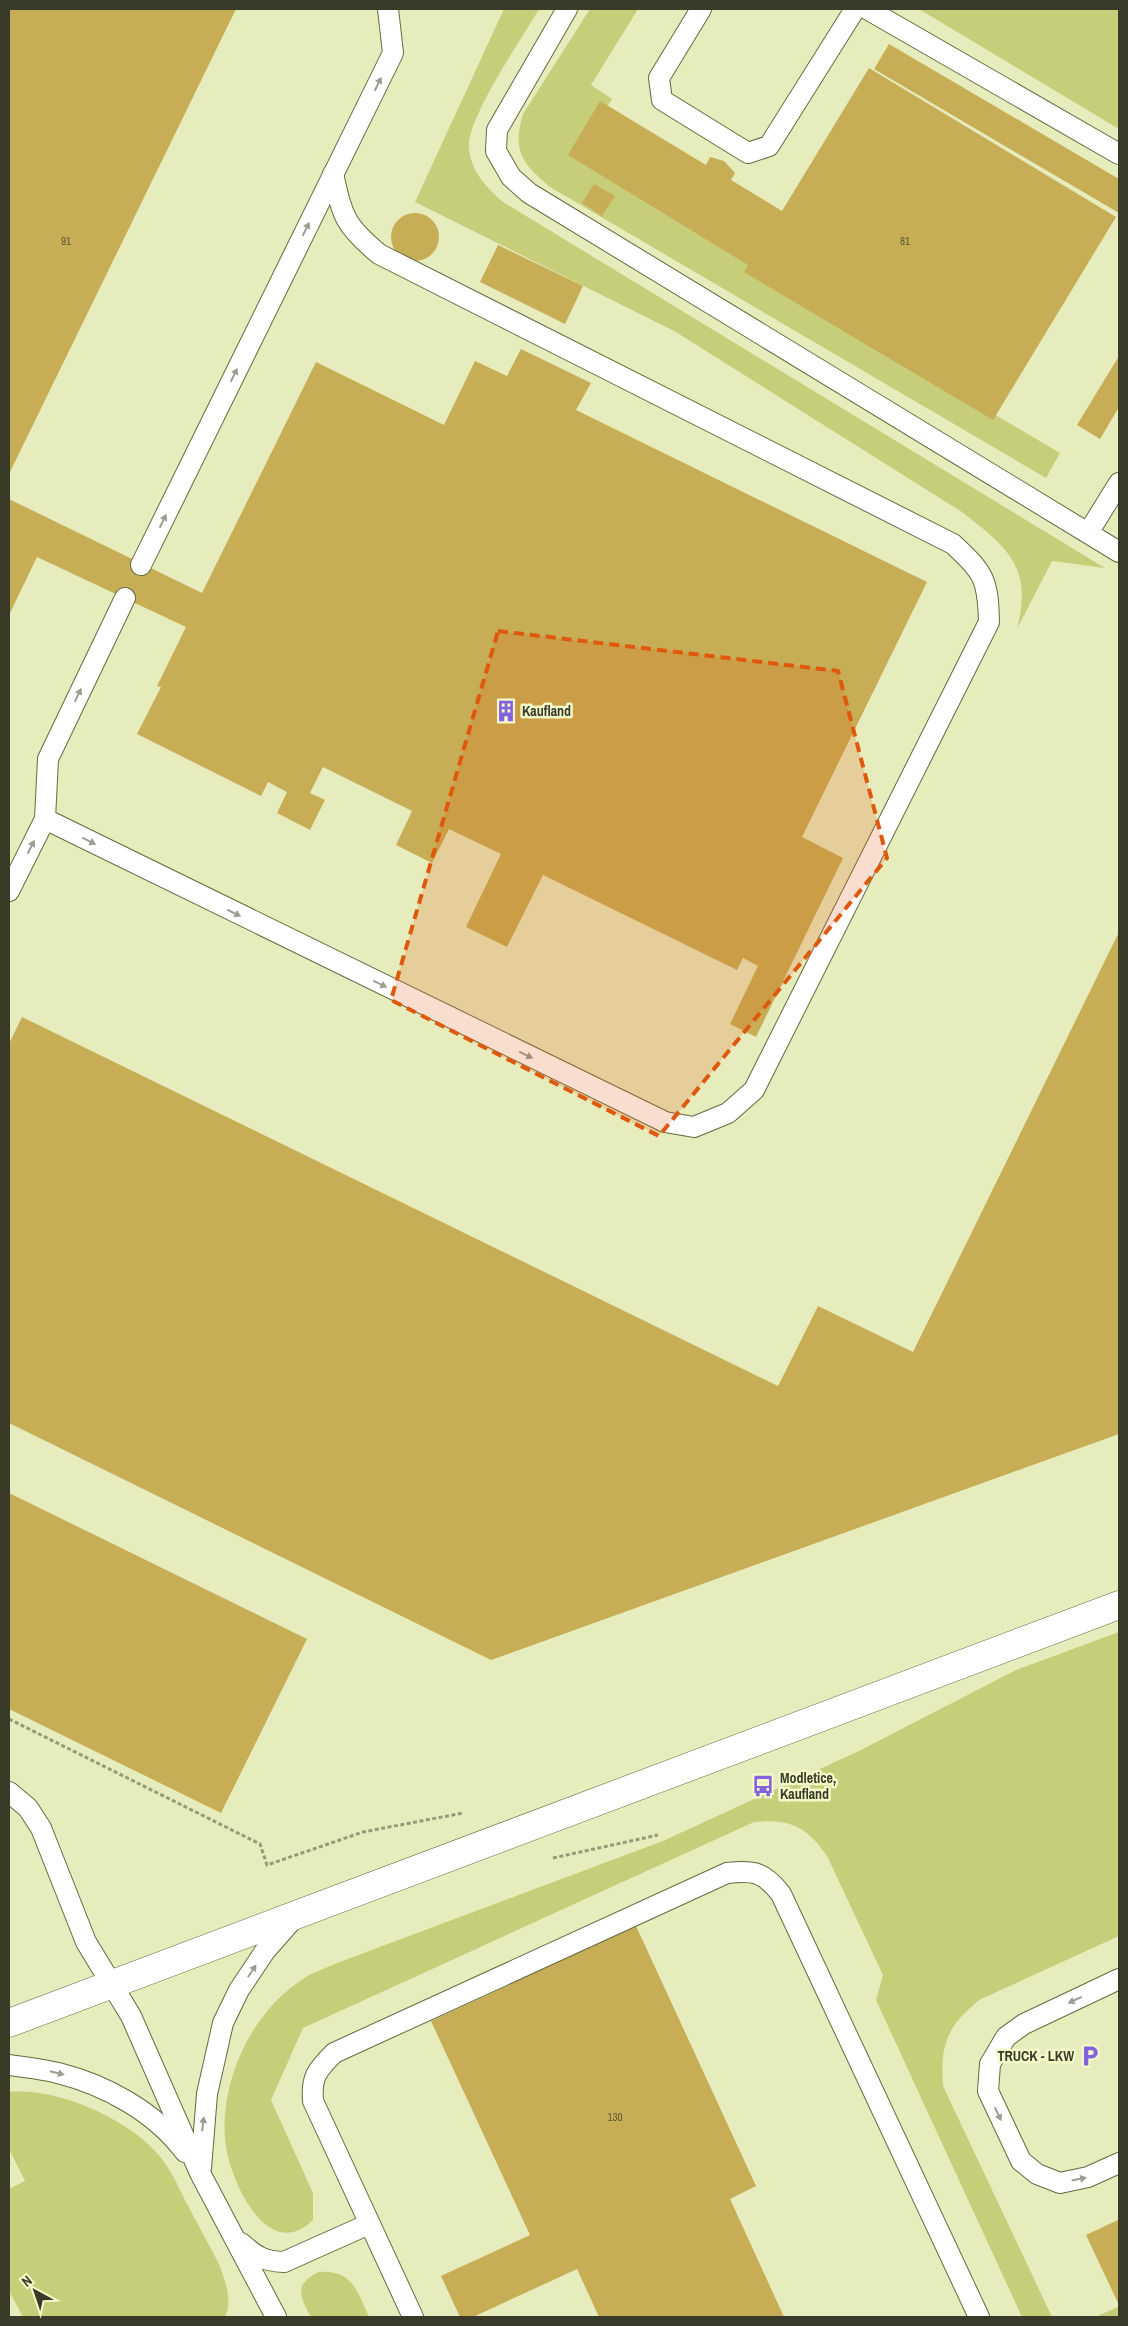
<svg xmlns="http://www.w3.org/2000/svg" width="1128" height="2326" font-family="'Archivo Narrow',sans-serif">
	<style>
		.green { fill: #c6ce7a }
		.building { fill: #c7ae56 }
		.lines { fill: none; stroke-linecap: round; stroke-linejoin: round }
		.lane-casing { stroke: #666a3f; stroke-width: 22 }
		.secondary-casing { stroke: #666a3f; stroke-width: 29 }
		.path { stroke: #969a78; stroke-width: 3; stroke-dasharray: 4 2.5; stroke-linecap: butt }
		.lane { stroke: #fff; stroke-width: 20 }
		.secondary { stroke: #fff; stroke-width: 28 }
		.oneway { fill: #9c9d94 }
		.marked { fill: #df580d; fill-opacity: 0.2; stroke: #df580d; stroke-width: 4; stroke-dasharray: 10 6; stroke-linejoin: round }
		.labels { text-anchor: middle; stroke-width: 5; stroke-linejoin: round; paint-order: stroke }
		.number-label { font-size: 11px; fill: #5c5834 }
		.poi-label { font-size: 14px; font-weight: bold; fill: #393b28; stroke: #f3f9c8; text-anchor: start }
	</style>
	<rect width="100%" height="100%" fill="#e6ecbc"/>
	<g class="green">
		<path d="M504 9H539C523 37 466 119 469 148 471 172 487 188 503 202L1105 568 1052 561 1017 629C1033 567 1008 548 962 512L676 332 415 202Z"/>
		<path d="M590 9H638L591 85 612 99 578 152 757 265 753 272 1060 453 1046 478 550 187C522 163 512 151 523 114Z"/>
		<polygon points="919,9 1119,9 1119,129"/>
		<path d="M1119 1632V1936L979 2000C947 2027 940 2044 943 2086L1052 2317H1022L876 2000 883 1975 827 1856C806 1826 790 1819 754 1822L303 2028 271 2100 313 2193V2220C267 2266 227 2176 225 2138 221 2078 252 2012 303 1979 313 1972 326 1968 337 1963L663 1841 859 1751 1016 1670Z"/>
		<path d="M9 2092C58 2087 132 2120 162 2159 172 2172 178 2186 185 2200 196 2221 208 2243 219 2264 225 2281 233 2300 225 2317H23L9 2291V2189L25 2181 9 2149Z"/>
		<path d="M319 2272C353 2270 357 2291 369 2317H311C300 2297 293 2284 319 2272Z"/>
		<polygon points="1118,2307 1119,2317 1095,2317"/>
	</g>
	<g class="building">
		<polygon points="9,9 236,9 9,474"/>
		<polygon points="889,44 1119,179 1119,213 874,69"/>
		<polygon points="869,68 1116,217 993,420 744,272 748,265 568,155 600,101 706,165 710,157 724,161 735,173 731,180 782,211"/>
		<polygon points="594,184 615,196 602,216 582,203"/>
		<circle cx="415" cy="237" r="24"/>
		<polygon points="498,245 583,286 565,324 480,282"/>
		<polygon points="521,349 591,383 576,410 927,582 802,837 843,858 756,1037 730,1024 758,966 743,958 737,970 543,875 507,947 466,927 501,854 449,829 432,863 396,845 412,811 323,767 310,793 325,800 310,830 277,813 287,792 268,782 261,796 137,734 161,687 157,686 186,627 37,557 9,615 9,499 202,593 316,362 444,425 475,361 507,376"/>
		<polygon points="1119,356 1119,407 1100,439 1077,425"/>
		<polygon points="1119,932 1119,1434 491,1660 9,1423 9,1044 22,1017 778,1386 818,1306 913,1352"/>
		<polygon points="9,1493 307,1639 221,1813 9,1709"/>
		<polygon points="636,1926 756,2186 730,2199 784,2317 599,2317 577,2269 473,2317 460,2317 441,2276 530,2235 431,2021"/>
		<polygon points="1118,2220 1119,2222 1119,2305 1086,2235"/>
	</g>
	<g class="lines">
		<g class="lane-casing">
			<g id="lane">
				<polyline points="567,9 497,130 496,151 511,177 529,193 1119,552"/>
				<polyline points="701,9 659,78 662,100 748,153 769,146 855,9"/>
				<polyline points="867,9 1119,154"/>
				<polyline points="1088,533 1119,483"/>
				<polyline points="141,565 393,53 388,9"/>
				<path d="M45 819 665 1122 694 1127 728 1113 754 1090 989 622C988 579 984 573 953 544L379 254C344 225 343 217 333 174"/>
				<polyline points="9,891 45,819 48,759 125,598"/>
				<polyline points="9,1792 28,1808 41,1828 86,1942 131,2016 200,2173 276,2317"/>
				<polyline points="1119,1979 1024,2024 1006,2037 990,2064 988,2091 1021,2161 1037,2174 1060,2183 1088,2177 1119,2163"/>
				<path d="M9 2065C25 2067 42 2069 58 2073 106 2085 155 2112 185 2152"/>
				<polyline points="201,2168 207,2094 223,2023 239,1990 265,1951 295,1917"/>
				<path d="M241 2243C257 2257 263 2261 284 2262L369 2224"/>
				<path d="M413 2317 313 2101C311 2077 317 2070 334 2053L727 1873C754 1870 764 1872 781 1894L979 2317"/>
			</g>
		</g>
		<g class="secondary-casing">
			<polyline id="secondary" points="9,2023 1119,1605"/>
		</g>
		<g class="path">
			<polyline points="9,1719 260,1844 267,1865 363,1832 463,1813"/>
			<polyline points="553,1858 658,1835"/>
		</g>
		<use href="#lane" class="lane"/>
		<use href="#secondary" class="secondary"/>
	</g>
	<defs><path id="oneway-solid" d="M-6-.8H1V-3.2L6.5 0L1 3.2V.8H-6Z" transform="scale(1.25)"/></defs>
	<g class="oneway">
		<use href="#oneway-solid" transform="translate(378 84) rotate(-64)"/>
		<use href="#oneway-solid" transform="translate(306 229) rotate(-64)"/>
		<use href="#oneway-solid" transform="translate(234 375) rotate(-64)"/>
		<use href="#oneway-solid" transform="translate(163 521) rotate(-64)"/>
		<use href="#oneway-solid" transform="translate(78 695) rotate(-65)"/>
		<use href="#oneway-solid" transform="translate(89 841) rotate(27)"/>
		<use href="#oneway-solid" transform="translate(31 847) rotate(-63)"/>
		<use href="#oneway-solid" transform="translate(234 913) rotate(26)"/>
		<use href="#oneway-solid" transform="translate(380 984) rotate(26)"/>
		<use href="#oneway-solid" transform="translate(526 1055) rotate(26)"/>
		<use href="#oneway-solid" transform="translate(252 1971) rotate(-57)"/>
		<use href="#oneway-solid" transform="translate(1075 2000) rotate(155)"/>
		<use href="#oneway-solid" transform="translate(57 2073) rotate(13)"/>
		<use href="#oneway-solid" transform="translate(998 2114) rotate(65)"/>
		<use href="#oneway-solid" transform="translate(203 2124) rotate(-83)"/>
		<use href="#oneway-solid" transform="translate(1079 2179) rotate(-11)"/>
	</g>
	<path class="marked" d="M498 631 838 671 887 858 659 1136 391 1000Z"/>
	<defs>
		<g id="building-bare" transform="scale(1.725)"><path d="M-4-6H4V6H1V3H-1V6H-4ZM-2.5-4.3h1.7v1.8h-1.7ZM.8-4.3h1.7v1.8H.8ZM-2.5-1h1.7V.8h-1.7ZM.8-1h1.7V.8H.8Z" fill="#8562dd" stroke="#f3f9c8" stroke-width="2.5" paint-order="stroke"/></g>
		<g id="bus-bare" transform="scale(1.725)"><path d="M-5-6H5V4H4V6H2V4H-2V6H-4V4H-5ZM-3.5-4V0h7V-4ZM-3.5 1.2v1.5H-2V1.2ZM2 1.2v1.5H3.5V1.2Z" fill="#8562dd" stroke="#f3f9c8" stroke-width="2.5" paint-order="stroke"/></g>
		<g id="parking-bare" transform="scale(1.725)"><path d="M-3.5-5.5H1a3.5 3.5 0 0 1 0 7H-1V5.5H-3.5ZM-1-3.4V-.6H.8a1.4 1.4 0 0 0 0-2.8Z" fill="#8562dd" stroke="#f3f9c8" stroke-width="2.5" paint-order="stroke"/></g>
	</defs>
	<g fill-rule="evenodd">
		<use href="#building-bare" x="506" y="711"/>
		<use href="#bus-bare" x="763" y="1786"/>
		<use href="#parking-bare" x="1090" y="2056"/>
	</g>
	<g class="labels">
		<g class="number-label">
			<text x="66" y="245">91</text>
			<text x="905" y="245">81</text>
			<text x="615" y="2121">130</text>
		</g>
		<g class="poi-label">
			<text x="522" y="716">Kaufland</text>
			<text x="780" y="1783">Modletice,<tspan x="780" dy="16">Kaufland</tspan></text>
			<text x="1074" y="2061" text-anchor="end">TRUCK - LKW</text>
		</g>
	</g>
	<rect width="1128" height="2326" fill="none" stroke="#393b28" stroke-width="20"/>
	<g transform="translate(35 2291) rotate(320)" stroke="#f3f9c8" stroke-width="4" paint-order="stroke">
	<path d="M0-4L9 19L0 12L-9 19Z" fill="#393b28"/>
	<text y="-8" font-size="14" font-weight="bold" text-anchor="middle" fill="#393b28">N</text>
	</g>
</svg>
